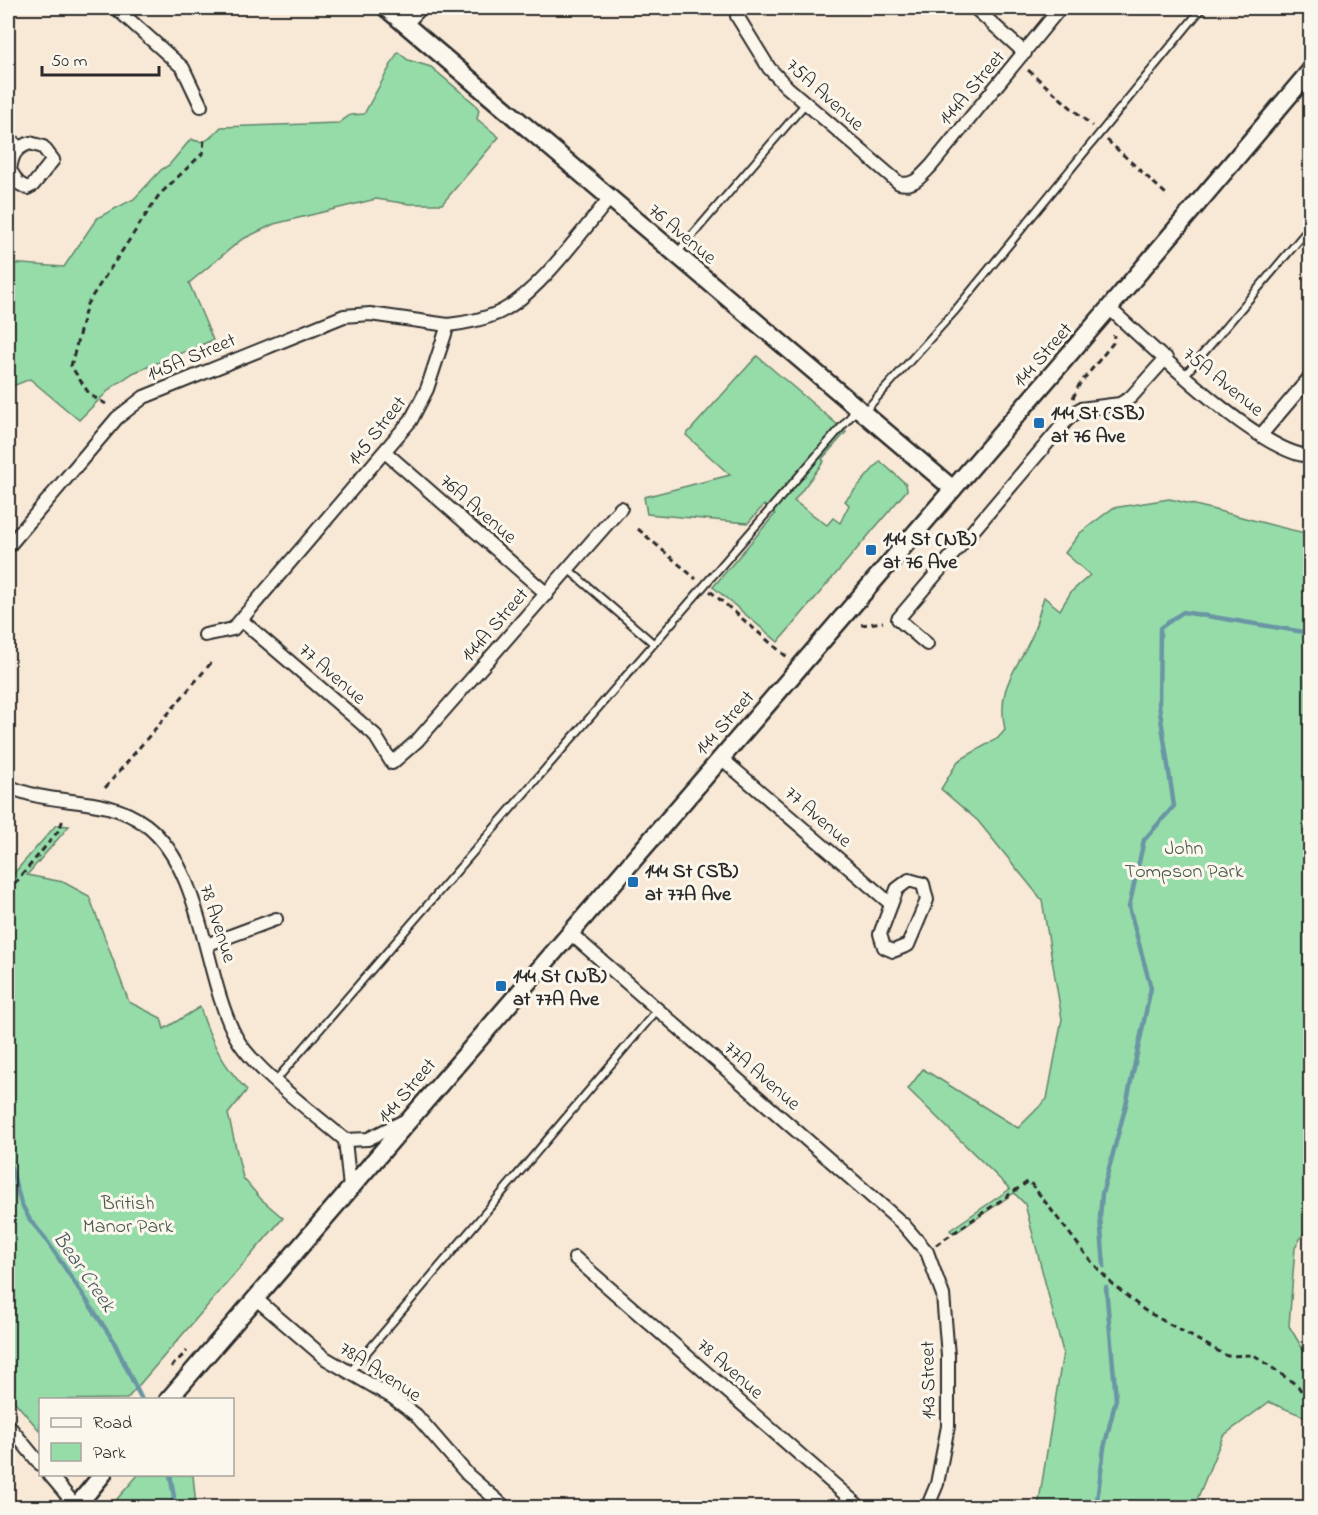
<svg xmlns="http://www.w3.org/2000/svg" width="1318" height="1515" font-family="'Indie Flower',sans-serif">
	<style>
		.green { fill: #95dca9; stroke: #60846a; stroke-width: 1.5 }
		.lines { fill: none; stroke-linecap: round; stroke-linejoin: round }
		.stream { stroke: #6a96a4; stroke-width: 4.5 }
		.lane-casing { stroke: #2b2b2b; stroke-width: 10 }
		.street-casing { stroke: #2b2b2b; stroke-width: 16 }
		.secondary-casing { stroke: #2b2b2b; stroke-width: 21 }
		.path { stroke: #2b2b2b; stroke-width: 3; stroke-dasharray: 6 4.5; stroke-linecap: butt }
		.lane { stroke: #fbf7ec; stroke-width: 6 }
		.street { stroke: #fbf7ec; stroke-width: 12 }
		.secondary { stroke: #fbf7ec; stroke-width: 16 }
		.poi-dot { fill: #1f6fb2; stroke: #fbf7ec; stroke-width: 2 }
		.labels { text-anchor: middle; stroke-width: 6; stroke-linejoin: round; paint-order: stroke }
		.street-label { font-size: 20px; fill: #2b2b2b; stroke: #fbf7ec }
		.poi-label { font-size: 20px; font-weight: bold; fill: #2b2b2b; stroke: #fbf7ec; text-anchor: start }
		.park-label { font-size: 20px; fill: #46574a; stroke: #fbf7ec }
		.water-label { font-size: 21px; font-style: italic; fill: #45585e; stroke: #fbf7ec }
	</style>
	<rect width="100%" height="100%" fill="#f8e8d6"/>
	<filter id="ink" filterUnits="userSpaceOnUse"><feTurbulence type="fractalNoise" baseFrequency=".0167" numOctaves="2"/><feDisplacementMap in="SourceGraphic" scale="12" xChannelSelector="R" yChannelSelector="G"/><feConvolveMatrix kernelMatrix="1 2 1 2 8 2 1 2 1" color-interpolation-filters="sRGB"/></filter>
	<g filter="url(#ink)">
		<g class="green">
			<path d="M398 52 408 60 431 67 475 104 479 110 477 119 499 137 442 204H409L376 199 274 224 241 240 189 283 213 340 133 373 111 388 79 420 30 379 8 388V263L64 267 97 218 134 199 161 170 169 165 191 139C206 146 211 137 221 127L339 123 350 115 364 114Z"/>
			<polygon points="757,356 846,432 822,459 824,461 794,501 827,525 833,518 840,523 849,505 845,501 880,461 906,484 907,490 778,642 713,587 775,514 764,505 748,523 647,514 644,497 730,475 686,435"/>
			<path d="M1169 499C1217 509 1262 524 1310 534V1222L1295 1248 1289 1326 1310 1361V1419L1269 1402 1223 1436 1194 1507H1036L1039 1501 1063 1352 1025 1204 1014 1193 954 1234 950 1230 1010 1189 908 1089 923 1069 1018 1128 1047 1099 1062 1019 1042 900 978 821 941 789 958 761 998 738 1005 730C996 686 1017 670 1033 634 1037 622 1040 609 1044 597L1060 610 1071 592 1090 575 1065 553 1080 533 1113 508Z"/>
			<path d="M56 825 69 826 27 875 63 882 89 896 129 1002 161 1018 164 1029 200 1007C210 1040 223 1066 247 1090L228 1114 243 1178 261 1199 283 1218 127 1399 40 1400V1431L8 1394V880Z"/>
			<polygon points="138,1475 193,1475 196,1507 110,1507"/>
		</g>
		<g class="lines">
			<g class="stream">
				<polyline points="8,1157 21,1203 30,1220 45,1238 113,1340 142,1400"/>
				<polyline points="1104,1266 1100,1217 1102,1194 1126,1105 1151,988 1129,907 1144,840 1174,806 1159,705 1160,628 1183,612 1310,633"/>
				<polyline points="170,1474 174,1497 171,1508"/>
				<polyline points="1096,1508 1104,1448 1116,1399 1106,1287"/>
			</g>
			<g class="lane-casing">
				<g id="lane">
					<polyline points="677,253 806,103"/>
					<polyline points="1185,375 1310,227"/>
					<polyline points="864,412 954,312 1202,8"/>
					<polyline points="568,569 653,643"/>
					<polyline points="276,1080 857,409"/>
					<polyline points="350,1372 658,1009"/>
				</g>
			</g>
			<g class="street-casing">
				<g id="street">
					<polyline points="116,8 183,68 201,106"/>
					<polyline points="975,8 1025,53"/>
					<path d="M737 16 769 68 787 87 899 183C914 187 921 176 931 166L1060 8"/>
					<polyline points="406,24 421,8"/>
					<polyline points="8,137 18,147"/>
					<path d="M30 143 43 147 53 160 33 185 27 188 18 183 10 170C12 154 16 148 30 143Z"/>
					<path d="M1109 308C1149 344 1260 454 1310 456"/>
					<polyline points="1261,435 1310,377"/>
					<polyline points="385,452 547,594"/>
					<polyline points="8,547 117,418 144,397 344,316 370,314 448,325"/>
					<polyline points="241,620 374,734 392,763 417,741 621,508"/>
					<path d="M205 635 233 629 411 420 427 389 448 325C465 323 482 320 498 313 537 295 581 232 610 198"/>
					<polyline points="927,644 898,619 1066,421 1080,409 1120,404 1131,397 1166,358"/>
					<polyline points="721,758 891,904"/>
					<path d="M8 786C54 808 103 793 146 825 204 870 203 976 236 1037 253 1069 316 1115 345 1140L368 1139 406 1120"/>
					<polygon points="909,880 923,884 927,900 908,945 893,951 884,947 880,934 897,889"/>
					<polyline points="569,932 903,1224 927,1252 943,1295 948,1356 948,1426 937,1484 927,1508"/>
					<polyline points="206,945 276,919"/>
					<polyline points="345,1140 350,1188"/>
					<polyline points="575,1258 861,1508"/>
					<polyline points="255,1298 325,1358 392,1397 416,1415 468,1475 506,1508"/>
					<polyline points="8,1425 40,1464"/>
					<polyline points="49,1474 76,1506"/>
				</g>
			</g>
			<g class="secondary-casing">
				<g id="secondary">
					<polyline points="386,8 953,489"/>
					<polyline points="168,1400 1109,308 1310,71"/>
					<polyline points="75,1508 103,1474"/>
				</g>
			</g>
			<g class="path">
				<polyline points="1028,70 1092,126"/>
				<polyline points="1107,140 1167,195"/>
				<polyline points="1073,398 1079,385 1113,343 1114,335"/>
				<polyline points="106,404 90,395 71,366 87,304 159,195 203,153 204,138"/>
				<polyline points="638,529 696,579"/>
				<polyline points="710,591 787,657"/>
				<polyline points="861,625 883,622"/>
				<polyline points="105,788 211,663"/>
				<polyline points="8,892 59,830 64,817"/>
				<polyline points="936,1245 1029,1181 1090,1260 1111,1283 1144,1310 1227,1356 1254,1355 1298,1386 1310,1404"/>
				<polyline points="171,1367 187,1351"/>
				<polyline points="50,1508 53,1503"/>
			</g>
			<use href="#lane" class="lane"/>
			<use href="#street" class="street"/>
			<use href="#secondary" class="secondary"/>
		</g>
	</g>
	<g class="poi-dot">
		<rect x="1033" y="417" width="12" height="12" rx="3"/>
		<rect x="865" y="544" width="12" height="12" rx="3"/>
		<rect x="627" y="876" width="12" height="12" rx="3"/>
		<rect x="495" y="980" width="12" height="12" rx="3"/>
	</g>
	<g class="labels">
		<g class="street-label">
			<text transform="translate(971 87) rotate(-50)" y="7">144A Street</text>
			<text transform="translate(826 94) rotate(42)" y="7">75A Avenue</text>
			<text transform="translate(683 233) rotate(40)" y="7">76 Avenue</text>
			<text transform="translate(1042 354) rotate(-49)" y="7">144 Street</text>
			<text transform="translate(191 356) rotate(-23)" y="7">145A Street</text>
			<text transform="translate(1224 381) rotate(39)" y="7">75A Avenue</text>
			<text transform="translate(376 430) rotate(-52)" y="7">145 Street</text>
			<text transform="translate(479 508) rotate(41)" y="7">76A Avenue</text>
			<text transform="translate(494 624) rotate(-49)" y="7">144A Street</text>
			<text transform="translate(333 673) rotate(41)" y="7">77 Avenue</text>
			<text transform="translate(724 722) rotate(-49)" y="7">144 Street</text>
			<text transform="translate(819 816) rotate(41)" y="7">77 Avenue</text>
			<text transform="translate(219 923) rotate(72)" y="7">78 Avenue</text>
			<text transform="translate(763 1075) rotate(41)" y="7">77A Avenue</text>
			<text transform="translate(406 1090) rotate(-50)" y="7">144 Street</text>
			<text transform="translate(731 1368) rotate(41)" y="7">78 Avenue</text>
			<text transform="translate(381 1371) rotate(33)" y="7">78A Avenue</text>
			<text transform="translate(927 1380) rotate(-91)" y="7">143 Street</text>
		</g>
		<g class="poi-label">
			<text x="1051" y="419">144 St (SB)<tspan x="1051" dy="23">at 76 Ave</tspan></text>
			<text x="883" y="545">144 St (NB)<tspan x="883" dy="23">at 76 Ave</tspan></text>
			<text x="645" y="877">144 St (SB)<tspan x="645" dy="23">at 77A Ave</tspan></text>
			<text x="513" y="982">144 St (NB)<tspan x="513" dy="23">at 77A Ave</tspan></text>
		</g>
		<g class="park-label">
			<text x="1184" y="854">John<tspan x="1184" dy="23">Tompson Park</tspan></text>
			<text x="128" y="1209">British<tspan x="128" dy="23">Manor Park</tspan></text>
		</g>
		<g class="water-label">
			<text transform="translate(85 1271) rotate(55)" y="7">Bear Creek</text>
		</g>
	</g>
	<rect width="1318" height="1515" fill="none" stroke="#fbf7ec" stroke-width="30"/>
	<rect x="15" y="15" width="1288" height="1485" fill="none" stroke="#2b2b2b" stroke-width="2" filter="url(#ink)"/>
	<rect x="39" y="1398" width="195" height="78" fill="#fbf7ec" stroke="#a8a59f" stroke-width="1.5"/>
	<rect x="51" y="1418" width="30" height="9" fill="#fbf7ec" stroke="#a8a59f" stroke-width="1.5"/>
	<text x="93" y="1428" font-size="18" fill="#2b2b2b">Road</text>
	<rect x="51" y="1443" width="30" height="18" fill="#95dca9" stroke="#a8a59f" stroke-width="1.5"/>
	<text x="93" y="1458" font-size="18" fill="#2b2b2b">Park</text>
	<path d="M42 66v9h117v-9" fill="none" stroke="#2b2b2b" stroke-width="3"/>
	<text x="51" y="66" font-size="18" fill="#2b2b2b" stroke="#fbf7ec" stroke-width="4.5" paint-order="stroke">50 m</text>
</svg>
